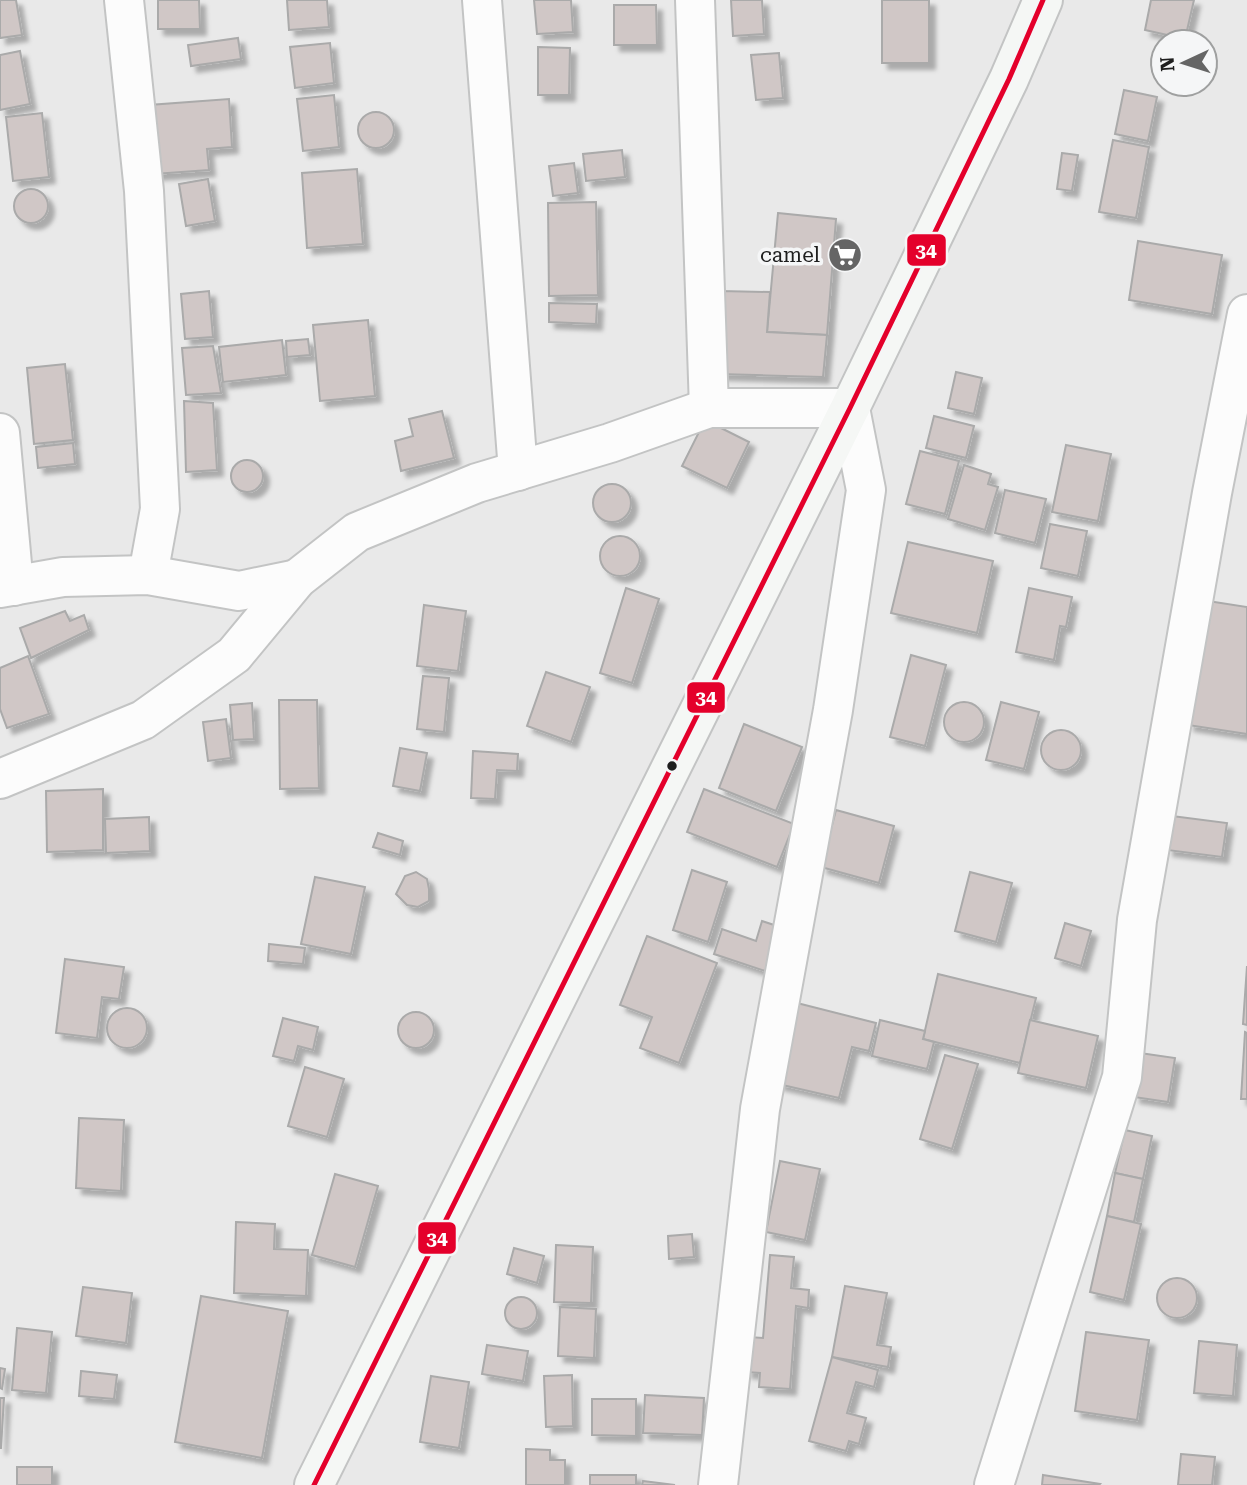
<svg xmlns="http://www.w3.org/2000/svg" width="1247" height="1485" font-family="'Roboto Serif',serif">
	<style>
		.building { fill: #d0c7c6; stroke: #aaa; stroke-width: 2; filter: url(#shadow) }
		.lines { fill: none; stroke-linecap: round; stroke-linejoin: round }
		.street-casing { stroke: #c3c4c4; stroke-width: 42 }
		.secondary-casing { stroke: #c3c4c4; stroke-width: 42 }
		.street { stroke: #fcfcfc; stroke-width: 38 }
		.secondary { stroke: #f5f7f5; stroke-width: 38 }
		.bus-1-casing { stroke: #f5f6f7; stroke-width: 10 }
		.bus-1 { stroke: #e4002b; stroke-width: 5 }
		.bus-dot { fill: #1e1e1e; stroke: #f5f6f7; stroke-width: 2.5 }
		.labels { text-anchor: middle; stroke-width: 7; stroke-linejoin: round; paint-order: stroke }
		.poi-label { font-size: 21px; fill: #1e1e1e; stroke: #f5f6f7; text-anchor: end }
		.line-badge { stroke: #f5f6f7; stroke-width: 2.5 }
		.badge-label { font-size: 19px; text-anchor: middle; font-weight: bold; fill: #fff }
	</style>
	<defs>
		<filter id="shadow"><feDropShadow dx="6" dy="6" stdDeviation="2" flood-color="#0004"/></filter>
	</defs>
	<rect width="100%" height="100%" fill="#e9e9e9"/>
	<g class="building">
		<polygon points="0,0 16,0 22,35 0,38"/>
		<polygon points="158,0 199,0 200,29 158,29"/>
		<polygon points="287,0 327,0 329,27 289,30"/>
		<polygon points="534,0 571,0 573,32 537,34"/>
		<polygon points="731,0 762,0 764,34 733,36"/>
		<rect x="882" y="0" width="47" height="63"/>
		<polygon points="1151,0 1194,0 1185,39 1145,30"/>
		<polygon points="614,5 656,5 657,45 614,45"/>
		<polygon points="238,38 241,59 191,66 188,45"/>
		<polygon points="330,43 334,83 295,88 290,47"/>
		<polygon points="538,47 570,48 569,95 538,95"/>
		<polygon points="20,51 30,104 0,110 0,55"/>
		<polygon points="779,53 783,98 756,100 751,55"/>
		<polygon points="1124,90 1157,97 1148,141 1115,134"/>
		<polygon points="334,95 339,147 303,151 297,99"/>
		<polygon points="229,99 232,147 207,149 209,170 154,174 149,105"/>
		<circle cx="376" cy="130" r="18"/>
		<polygon points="42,113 49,177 13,181 6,117"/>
		<polygon points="1113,140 1149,147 1136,218 1099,212"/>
		<polygon points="622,150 625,177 586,181 583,154"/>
		<polygon points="1062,153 1078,155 1072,191 1057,189"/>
		<polygon points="574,163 578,193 553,196 549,166"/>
		<polygon points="357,169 363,244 307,248 302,173"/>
		<polygon points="208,179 215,221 186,226 179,184"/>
		<circle cx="31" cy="206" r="17"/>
		<polygon points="596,202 598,295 549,296 548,203"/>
		<polygon points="778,213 836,219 827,335 767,332"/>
		<polygon points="1138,241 1222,255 1212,314 1129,300"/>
		<polygon points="209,291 213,337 185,339 181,294"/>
		<polygon points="720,291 770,292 767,332 827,335 823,377 718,374"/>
		<polygon points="549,303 597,304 596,324 549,322"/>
		<polygon points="368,320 375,396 320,401 313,325"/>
		<polygon points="308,339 310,355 287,357 286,341"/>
		<polygon points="282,340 286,375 223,382 219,347"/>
		<polygon points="213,346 221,393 186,395 182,348"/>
		<polygon points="65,364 73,440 34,444 27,368"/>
		<polygon points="956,372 982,378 974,414 948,408"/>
		<polygon points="184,401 213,403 217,470 186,472"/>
		<polygon points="442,411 454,458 401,471 395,441 413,436 409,419"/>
		<polygon points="934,416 974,426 966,458 926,448"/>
		<polygon points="705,420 749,442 727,488 682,466"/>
		<polygon points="73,443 75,464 38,468 36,447"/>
		<polygon points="1066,445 1111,454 1098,521 1052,512"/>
		<polygon points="920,451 959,461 945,514 906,504"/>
		<circle cx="247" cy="476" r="16"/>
		<polygon points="964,465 991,474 988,484 998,487 985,530 948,519"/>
		<circle cx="612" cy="503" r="19"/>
		<polygon points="1005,490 1046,499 1035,543 995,533"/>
		<polygon points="1050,524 1087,531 1078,576 1041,568"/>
		<circle cx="620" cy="556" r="20"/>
		<polygon points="908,542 993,561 977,633 891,613"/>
		<polygon points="626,588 659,599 632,683 600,673"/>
		<polygon points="1029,588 1072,597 1066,627 1060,626 1054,660 1016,652"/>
		<polygon points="1208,601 1247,607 1247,734 1188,725"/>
		<polygon points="424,605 466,611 458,671 417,666"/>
		<polygon points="65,611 70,621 84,615 89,630 31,658 20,628"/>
		<polygon points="911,655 946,665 925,746 890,737"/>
		<polygon points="28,656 49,714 7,728 0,709 0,668"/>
		<polygon points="546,672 590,687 571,742 527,726"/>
		<polygon points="423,676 449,678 444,732 417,729"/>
		<polygon points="279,700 317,700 319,788 280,789"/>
		<circle cx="964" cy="722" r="20"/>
		<polygon points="1001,702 1039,712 1024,769 986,760"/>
		<polygon points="252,703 254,739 233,740 230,705"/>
		<polygon points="226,719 231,758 208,761 203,722"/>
		<polygon points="744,724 802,747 776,811 719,788"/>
		<circle cx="1061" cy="750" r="20"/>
		<polygon points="400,748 427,753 420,791 393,786"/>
		<polygon points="473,751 518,754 517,771 497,770 495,799 471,798"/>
		<polygon points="103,789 103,850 47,852 46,791"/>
		<polygon points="704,789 794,824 777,867 687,832"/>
		<polygon points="836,810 894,826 879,883 821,867"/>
		<polygon points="1172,816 1227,823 1222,857 1167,850"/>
		<polygon points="149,817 150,851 106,853 105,819"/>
		<polygon points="378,833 403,841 400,855 373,847"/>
		<polygon points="692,870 727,882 708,942 673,930"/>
		<polygon points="416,872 427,879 429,889 429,901 418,907 407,905 396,894 405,876"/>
		<polygon points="970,872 1012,883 996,942 955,931"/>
		<polygon points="315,877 365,887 351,954 301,944"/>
		<polygon points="762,921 786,929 771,973 714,954 722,929 756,941"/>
		<polygon points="1065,923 1091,931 1081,966 1055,958"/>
		<polygon points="647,936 717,963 679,1063 640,1048 652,1017 620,1005"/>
		<polygon points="269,944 305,948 303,964 268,961"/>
		<polygon points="65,959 124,967 119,999 102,997 97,1038 56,1033"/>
		<polygon points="1247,966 1247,1025 1243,1024"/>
		<polygon points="938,974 1036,998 1020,1063 923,1039"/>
		<polygon points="797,1003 876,1023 869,1051 852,1047 839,1098 778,1084"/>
		<circle cx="127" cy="1028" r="20"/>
		<circle cx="416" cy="1030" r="18"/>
		<polygon points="283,1018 318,1027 313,1050 298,1046 294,1061 273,1056"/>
		<polygon points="880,1020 925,1031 923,1039 934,1042 927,1069 872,1056"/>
		<polygon points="1030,1020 1098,1036 1086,1088 1018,1073"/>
		<polygon points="1245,1032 1247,1033 1247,1099 1241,1099"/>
		<polygon points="1140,1053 1175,1058 1168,1102 1134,1097"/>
		<polygon points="945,1055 978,1064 952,1149 920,1139"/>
		<polygon points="305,1067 344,1079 327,1137 288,1126"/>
		<polygon points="79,1118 124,1120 121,1191 76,1188"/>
		<polygon points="1125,1130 1152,1136 1143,1179 1115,1173"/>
		<polygon points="780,1161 820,1169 805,1240 766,1232"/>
		<polygon points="1115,1173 1143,1179 1134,1222 1107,1216"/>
		<polygon points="335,1174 378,1186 355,1267 312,1255"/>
		<polygon points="1107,1216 1141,1224 1124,1300 1090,1292"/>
		<polygon points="236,1222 275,1224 274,1249 308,1250 306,1296 234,1293"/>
		<polygon points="692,1234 694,1257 669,1259 668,1236"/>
		<polygon points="556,1245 593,1247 591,1303 554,1302"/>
		<polygon points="514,1248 544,1256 537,1283 507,1274"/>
		<polygon points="770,1255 794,1257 791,1288 809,1290 808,1308 796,1306 790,1389 759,1387 760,1373 746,1372 749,1337 763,1338"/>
		<circle cx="1177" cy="1298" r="20"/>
		<polygon points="845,1286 887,1293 877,1345 891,1347 888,1367 832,1357"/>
		<polygon points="83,1287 132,1293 126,1343 76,1336"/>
		<polygon points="201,1296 288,1311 262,1458 175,1442"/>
		<circle cx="521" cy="1313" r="16"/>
		<polygon points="560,1307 596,1309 594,1358 558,1356"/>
		<polygon points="17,1328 52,1332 46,1393 12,1390"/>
		<polygon points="1086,1332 1149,1340 1137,1420 1075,1411"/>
		<polygon points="1199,1341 1237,1345 1233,1396 1194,1393"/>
		<polygon points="487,1345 528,1351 523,1381 482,1374"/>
		<polygon points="832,1357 878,1370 874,1387 856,1382 847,1413 866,1418 859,1444 849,1441 846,1451 809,1441"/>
		<polygon points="0,1368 5,1369 2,1389 0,1388"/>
		<polygon points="81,1371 117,1375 114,1399 79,1396"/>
		<polygon points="572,1375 573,1426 546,1427 544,1376"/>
		<polygon points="431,1376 469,1382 459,1448 420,1442"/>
		<polygon points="645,1395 704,1398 702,1435 643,1433"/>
		<polygon points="0,1398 4,1398 1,1448 0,1448"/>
		<polygon points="592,1399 636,1399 636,1436 592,1435"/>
		<polygon points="526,1449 550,1450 550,1460 565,1460 565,1485 526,1485"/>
		<polygon points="1181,1454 1215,1457 1212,1485 1178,1485"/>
		<rect x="17" y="1467" width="35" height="18"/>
		<rect x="590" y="1475" width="46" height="10"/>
		<polygon points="1043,1475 1100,1484 1099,1485 1042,1485"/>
		<polygon points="643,1481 675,1485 642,1485"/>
	</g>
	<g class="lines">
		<g class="street-casing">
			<g id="street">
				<polyline points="124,0 144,191 160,509 148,575"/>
				<polyline points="482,0 518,471"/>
				<polyline points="695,0 709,408"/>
				<polyline points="0,433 14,586"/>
				<polyline points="0,588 63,577 148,575 239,591 297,579"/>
				<polyline points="0,779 143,720 234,655 297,579 357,532 477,483 610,443 709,408 850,408 866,490 833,710 760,1109 718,1485"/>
				<polyline points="994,1485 1122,1077 1137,920 1212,493 1247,314"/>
			</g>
		</g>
		<g class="secondary-casing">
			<polyline id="secondary" points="314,1485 850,408 1009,79 1043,0"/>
		</g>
		<use href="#street" class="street"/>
		<use href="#secondary" class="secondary"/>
		<g class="bus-1-casing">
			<polyline id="bus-1" points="314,1485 850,408 1009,79 1043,0"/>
		</g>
		<use href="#bus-1" class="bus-1"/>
	</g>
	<defs>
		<g id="supermarket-disc" transform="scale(1.75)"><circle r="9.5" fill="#656565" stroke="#f5f6f7"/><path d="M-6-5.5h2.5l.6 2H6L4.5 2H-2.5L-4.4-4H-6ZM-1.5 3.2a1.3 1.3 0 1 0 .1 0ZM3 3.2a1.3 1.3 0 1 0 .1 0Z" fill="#fff"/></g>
	</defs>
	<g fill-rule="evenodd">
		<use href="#supermarket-disc" x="845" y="255"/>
	</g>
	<circle class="bus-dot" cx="672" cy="766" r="6"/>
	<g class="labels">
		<g class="poi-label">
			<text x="820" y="262">camel</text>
		</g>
	</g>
	<g class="line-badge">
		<rect x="906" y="233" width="41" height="34" rx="7" fill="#e4002b"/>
		<rect x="686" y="681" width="40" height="33" rx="7" fill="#e4002b"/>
		<rect x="417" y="1221" width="40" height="34" rx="7" fill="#e4002b"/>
	</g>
	<g class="badge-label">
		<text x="926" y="257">34</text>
		<text x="706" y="704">34</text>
		<text x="437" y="1245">34</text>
	</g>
	<g transform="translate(1184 63) rotate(266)"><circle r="33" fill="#f5f6f7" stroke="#9fa0a0" stroke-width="2"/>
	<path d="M0-5L12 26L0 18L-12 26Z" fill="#656565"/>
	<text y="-10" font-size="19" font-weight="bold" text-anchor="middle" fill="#1e1e1e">N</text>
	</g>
</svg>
